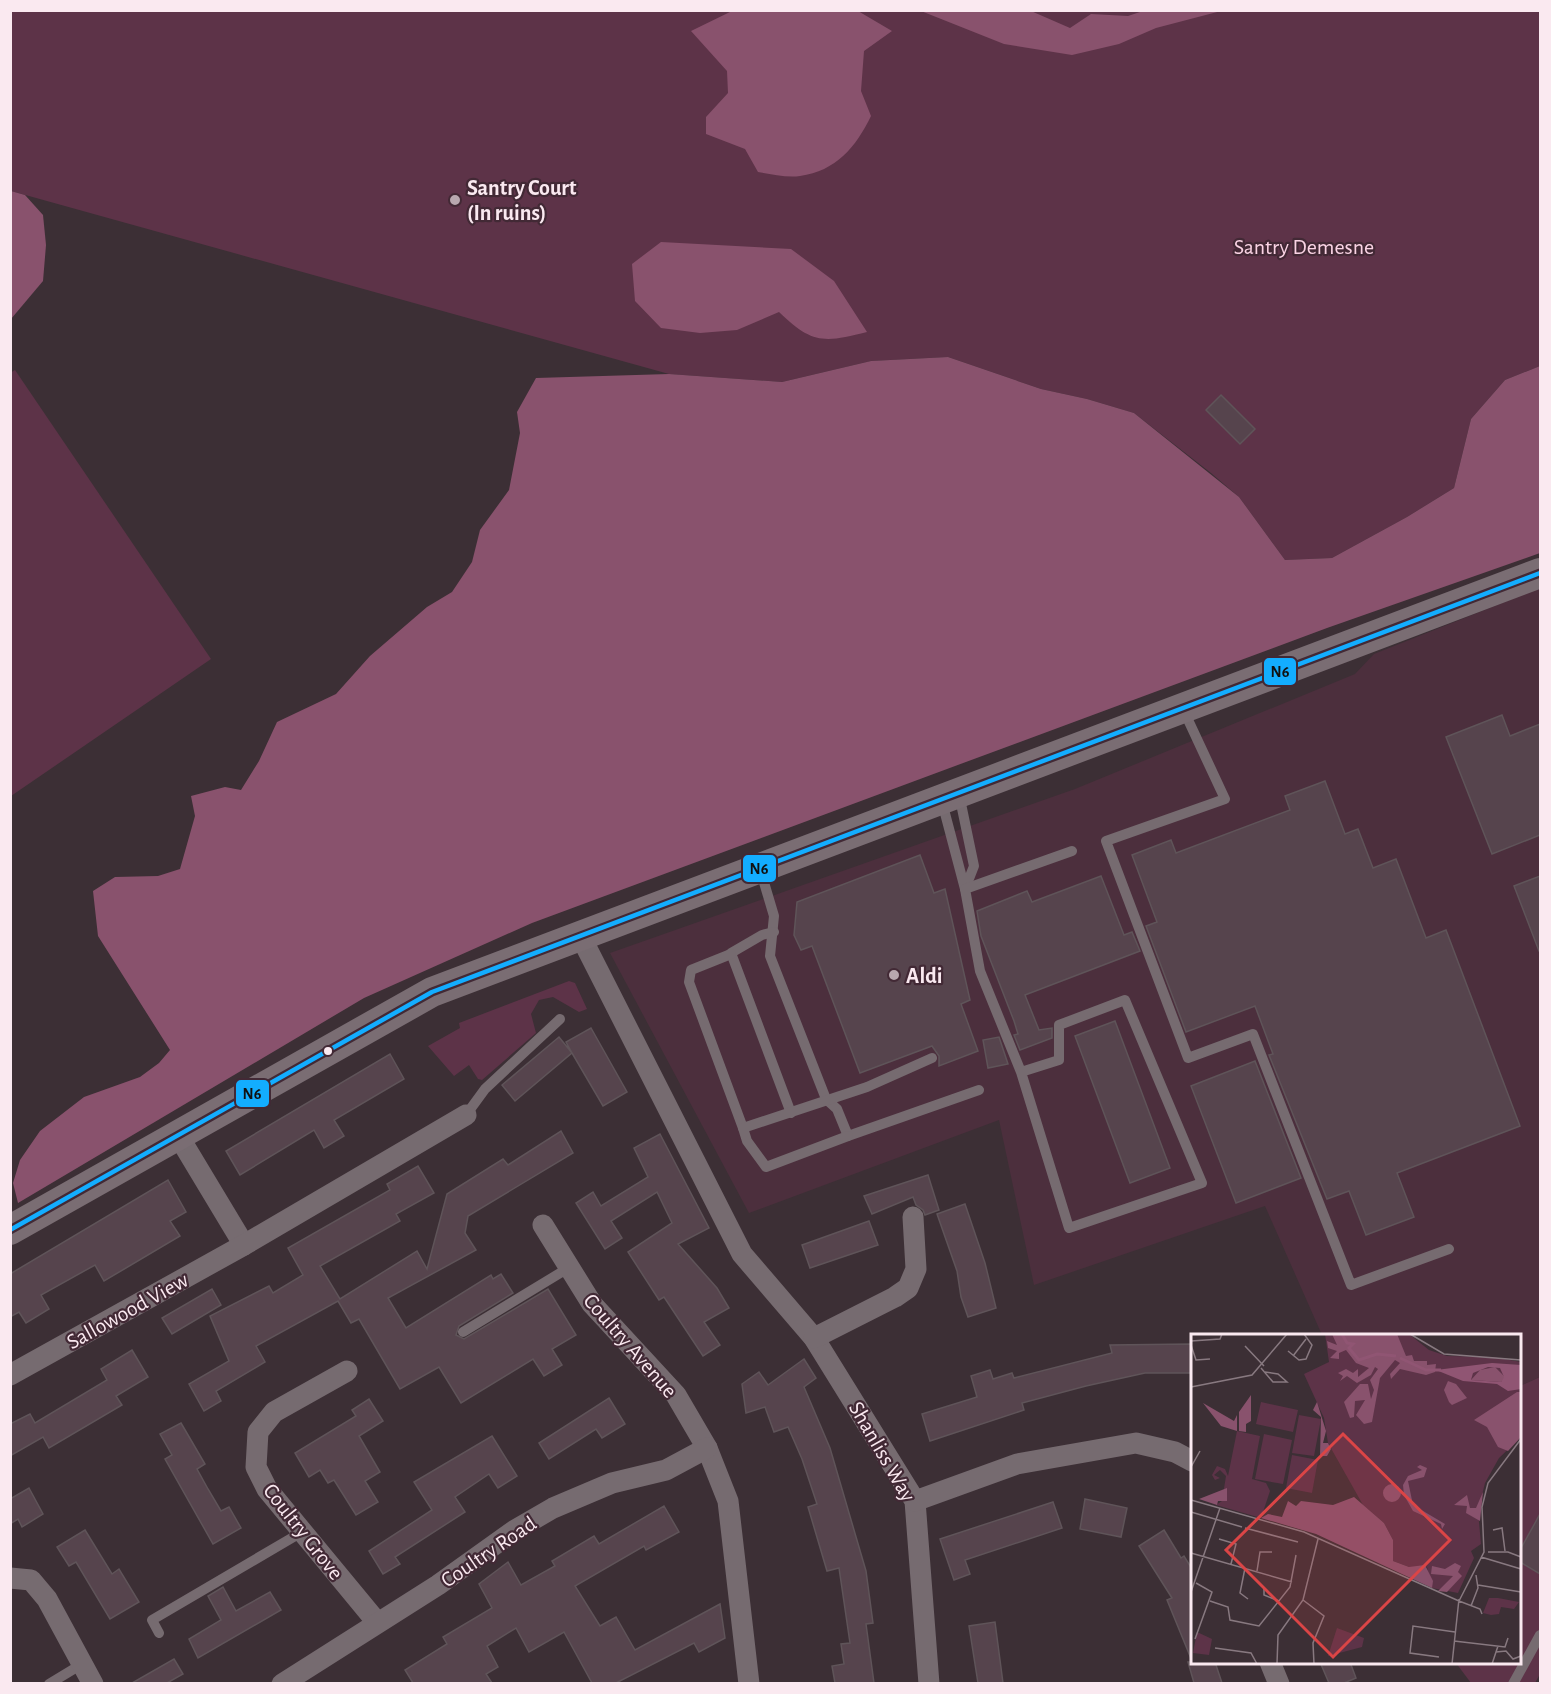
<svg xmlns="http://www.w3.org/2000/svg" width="1551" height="1694" font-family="'Alegreya Sans',sans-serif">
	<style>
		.built { fill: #4c2f3d }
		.green { fill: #5d3348 }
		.forest { fill: #89526d }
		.building { fill: #56444d; stroke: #5f5459; stroke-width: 1.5 }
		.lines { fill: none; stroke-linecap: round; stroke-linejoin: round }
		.service { stroke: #766b70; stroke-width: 10 }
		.minor { stroke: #766b70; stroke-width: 21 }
		.secondary { stroke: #7a6d73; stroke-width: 30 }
		.bus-1-casing { stroke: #422935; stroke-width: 9 }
		.bus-1 { stroke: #13adff; stroke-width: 4.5 }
		.poi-dot { fill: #b8a8af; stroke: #422935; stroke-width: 2 }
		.bus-dot { fill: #fae9f0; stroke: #422935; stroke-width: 2 }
		.labels { text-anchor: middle; stroke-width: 4.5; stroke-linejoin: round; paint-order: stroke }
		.poi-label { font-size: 22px; font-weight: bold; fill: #fae9f0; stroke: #422935; text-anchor: start }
		.park-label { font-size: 22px; fill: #fad3e4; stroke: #422935 }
		.street-label { font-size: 22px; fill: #fae9f0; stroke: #422935 }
		.inset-river { fill: none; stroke: #905573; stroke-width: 3 }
		.inset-road { fill: none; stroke: #887980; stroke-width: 1.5 }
		.view { fill: #db4546; fill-opacity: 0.15; stroke: #db4546; stroke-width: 3 }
		.inset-edge { fill: none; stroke: #fae9f0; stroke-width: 3 }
		.line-badge { stroke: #422935; stroke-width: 2 }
		.pale-badge-label { font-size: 16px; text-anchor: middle; font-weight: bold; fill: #111 }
	</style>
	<rect width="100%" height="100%" fill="#3c2f35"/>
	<polygon class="built" points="1540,588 1540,1377 1520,1386 1520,1336 1322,1335 1265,1206 1034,1285 999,1120 749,1213 610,953 1075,789 1355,674 1374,654"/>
	<g class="green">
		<polygon points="10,11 1540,11 1540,366 1505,380 1471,419 1454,488 1407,517 1332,558 1285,560 1239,497 1211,473 1134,413 1087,399 1041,389 948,357 871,361 782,382 669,374 11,191"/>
		<polygon points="15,370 211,659 11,796 10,373"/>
		<polygon points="569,981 575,983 587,1009 579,1012 553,997 539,1000 531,1014 536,1033 482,1080 478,1079 469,1065 454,1076 428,1046 460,1028 459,1023"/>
		<polygon points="1540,1377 1540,1674 1535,1683 1471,1683 1456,1663 1520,1662 1520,1386"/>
	</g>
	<g class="forest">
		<path d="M732 11H858L892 31 864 51 861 91 871 116C856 147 836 171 800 176 787 178 771 174 758 172L745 149 706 134V117L728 93 727 71 691 31Z"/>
		<polygon points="921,11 1031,11 1070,28 1091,14 1128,16 1143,11 1221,11 1156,28 1119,44 1072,55 1004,44"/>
		<polygon points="11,191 25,195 43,215 46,245 43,281 11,319"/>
		<path d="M661 242 791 249 834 281 867 332C824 343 812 344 779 312L737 330 700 333 661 328 635 301 632 264Z"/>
		<polygon points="948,357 1041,389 1087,399 1134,413 1239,497 1285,560 1332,558 1407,517 1454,488 1471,419 1505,380 1540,366 1540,553 1327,628 532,923 364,998 18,1203 13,1183 20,1160 40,1131 84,1097 140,1077 159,1063 170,1050 98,936 93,891 115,877 158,876 180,869 195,816 191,796 225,787 241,790 259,761 277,722 336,694 370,656 427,607 452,592 472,562 480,530 509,490 520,433 517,412 536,378 669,374 782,382 871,361"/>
	</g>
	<g class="building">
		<polygon points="1221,395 1255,429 1240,444 1206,410"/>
		<polygon points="1502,715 1510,736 1540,724 1540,835 1492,854 1446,737"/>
		<polygon points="1325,781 1345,834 1358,829 1373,868 1396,859 1426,938 1446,930 1520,1126 1397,1173 1414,1217 1366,1235 1349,1191 1327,1199 1269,1055 1273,1054 1255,1006 1186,1032 1146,926 1157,922 1132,855 1171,840 1176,853 1290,810 1285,796"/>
		<polygon points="920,855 934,893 945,889 970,1000 961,1004 978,1051 939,1066 939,1056 932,1046 860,1073 812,946 801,950 794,935 797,902"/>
		<polygon points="1101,876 1124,935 1132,932 1140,951 1025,995 1039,1030 1052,1028 1052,1038 1020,1050 1014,1035 1018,1034 1014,1021 981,936 977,911 1027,891 1032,902"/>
		<polygon points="1540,876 1540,951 1539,951 1514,886"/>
		<polygon points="1115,1021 1170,1168 1130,1183 1075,1036"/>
		<polygon points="591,1028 627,1092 603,1106 572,1053 515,1101 502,1085 559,1037 572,1053 566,1042"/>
		<polygon points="999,1037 1008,1064 988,1068 983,1040"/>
		<polygon points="390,1054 404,1079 334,1120 344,1136 324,1148 314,1130 240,1175 226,1151"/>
		<polygon points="1255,1061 1301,1178 1236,1203 1191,1086"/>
		<polygon points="561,1131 573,1153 468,1216 465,1233 476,1250 388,1298 406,1328 491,1275 493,1279 501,1274 513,1293 459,1326 456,1335 464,1339 548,1289 576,1335 552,1349 562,1365 544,1376 533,1359 461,1403 439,1367 400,1389 359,1319 351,1323 338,1301 256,1346 265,1362 216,1391 221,1401 204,1411 189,1384 229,1361 210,1316 269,1286 273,1293 303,1275 288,1248 390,1190 387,1184 418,1166 434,1193 396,1214 400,1221 320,1266 340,1299 417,1251 427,1269 447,1194 503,1159 508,1165"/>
		<polygon points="660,1134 709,1228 678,1244 717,1288 729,1308 704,1322 720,1345 703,1356 664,1297 659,1300 628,1252 672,1223 657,1192 611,1221 622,1238 605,1249 576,1203 593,1192 601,1206 648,1177 634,1148"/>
		<polygon points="928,1175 939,1210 925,1215 923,1210 916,1205 913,1197 872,1214 864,1196"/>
		<polygon points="168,1180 186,1212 170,1221 180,1236 104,1281 95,1265 41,1295 49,1309 26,1323 19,1312 10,1317 10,1274"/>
		<polygon points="965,1204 985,1263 996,1308 968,1317 961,1297 957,1271 937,1214"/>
		<polygon points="869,1221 878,1245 810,1268 802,1245"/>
		<polygon points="212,1289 221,1305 172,1334 162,1318"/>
		<polygon points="1191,1344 1192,1373 1145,1373 1086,1386 1022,1403 1024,1410 930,1441 922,1414 977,1397 971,1376 990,1370 993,1379 1012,1373 1014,1378 1112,1353 1110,1345"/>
		<polygon points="132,1350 148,1377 116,1396 122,1405 49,1448 43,1437 10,1456 10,1424 30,1414 35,1423 107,1380 101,1369"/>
		<polygon points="804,1359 816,1378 804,1387 830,1448 866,1571 873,1623 866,1624 874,1683 835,1683 832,1666 844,1664 841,1644 850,1643 839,1568 827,1571 808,1507 817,1504 802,1459 788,1427 774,1432 765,1407 746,1413 742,1384 759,1372 768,1385"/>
		<polygon points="609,1398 625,1424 602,1438 596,1429 549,1459 539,1443"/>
		<polygon points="369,1399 383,1421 359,1436 380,1472 365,1481 378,1502 356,1515 334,1480 328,1483 320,1470 309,1477 295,1453 356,1416 352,1410"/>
		<polygon points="181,1423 205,1464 197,1469 208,1489 221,1511 229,1507 241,1528 213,1544 165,1459 172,1455 160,1434"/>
		<polygon points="492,1436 517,1476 498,1488 489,1474 455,1497 465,1512 395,1557 400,1564 383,1574 369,1551 432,1510 414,1482"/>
		<polygon points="29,1488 43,1514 22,1527 18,1519 10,1524 10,1499"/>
		<polygon points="1085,1499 1127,1508 1121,1537 1080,1529"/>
		<polygon points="1053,1502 1062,1528 965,1560 970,1574 954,1580 940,1539"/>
		<polygon points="664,1506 679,1532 646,1550 644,1546 575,1586 600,1626 616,1617 635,1650 720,1604 725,1638 699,1652 694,1643 616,1683 592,1683 564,1632 529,1652 516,1628 487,1646 498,1667 486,1674 492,1683 413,1683 405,1670 447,1644 443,1637 492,1608 479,1584 508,1562 521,1585 555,1566 552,1561 594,1536 599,1544"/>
		<polygon points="1540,1514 1540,1574 1520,1562 1520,1550"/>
		<polygon points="85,1530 112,1574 119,1569 139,1602 110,1619 76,1562 69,1566 57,1547"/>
		<polygon points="1164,1530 1181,1558 1184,1556 1192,1569 1192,1661 1167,1600 1172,1598 1139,1546"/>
		<polygon points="223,1587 236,1611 270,1592 281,1610 198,1658 189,1639 221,1620 208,1596"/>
		<polygon points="995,1622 1003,1683 978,1683 969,1626"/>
		<polygon points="174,1659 183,1674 167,1683 132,1683"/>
		<polygon points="1188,1662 1215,1662 1222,1683 1194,1683"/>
		<polygon points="1320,1662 1350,1662 1356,1678 1344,1683 1329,1683"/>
	</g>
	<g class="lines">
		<g class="service">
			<polyline points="1183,709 1225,799 1106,841 1188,1058 1253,1034 1351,1285 1449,1249"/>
			<polyline points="942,802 965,889 974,866 959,794"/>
			<polyline points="760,869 774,916 770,956 826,1099 837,1109 848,1136 979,1090"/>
			<polyline points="774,932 762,935 731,953 791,1113"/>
			<polyline points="731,954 691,970 689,982 743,1128"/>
			<polyline points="1021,1072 1059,1060 1059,1025 1125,1000 1202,1183 1069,1228 1021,1072 980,971 965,889 1072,851"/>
			<polyline points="466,1115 485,1089 560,1019"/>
			<polyline points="848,1136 766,1167 747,1141 743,1128 867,1087 932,1058"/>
			<polyline points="463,1332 570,1267"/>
			<polyline points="159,1633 152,1620 302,1532"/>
			<polyline points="49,1684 82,1664"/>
			<polyline points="1513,1684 1540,1635"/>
		</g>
		<g class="minor">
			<polyline points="580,935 742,1254 814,1338 915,1501 929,1684"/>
			<polyline points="179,1137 244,1245"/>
			<polyline points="543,1225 592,1304 676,1395 707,1448 728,1501 749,1684"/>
			<polyline points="814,1338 895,1297 908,1288 916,1269 913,1217"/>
			<polyline points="347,1371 274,1412 258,1432 256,1467 267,1489 376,1621"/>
			<polyline points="10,1375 244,1245 466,1115"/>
			<polyline points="915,1501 1017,1464 1136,1443 1175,1452 1192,1461"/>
			<polyline points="10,1578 31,1580 47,1599 93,1684"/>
			<polyline points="1270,1662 1279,1684"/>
			<polyline points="282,1684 438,1585 515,1530 553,1508 612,1483 666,1470 707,1448"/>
		</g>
		<polyline class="secondary" points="10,1230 432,992 1540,573"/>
		<g class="bus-1-casing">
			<polyline id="bus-1" points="10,1230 432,992 1540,573"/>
		</g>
		<use href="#bus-1" class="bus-1"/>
	</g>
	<g class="poi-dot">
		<circle cx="455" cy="200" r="6"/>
		<circle cx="894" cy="975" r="6"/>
	</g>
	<circle class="bus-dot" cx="328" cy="1051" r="5"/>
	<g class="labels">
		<g class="poi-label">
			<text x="467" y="195">Santry Court<tspan x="467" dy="25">(In ruins)</tspan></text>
			<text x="906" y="983">Aldi</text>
		</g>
		<g class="park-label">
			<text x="1304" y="254">Santry Demesne</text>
		</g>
		<g class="street-label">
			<text transform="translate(127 1310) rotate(-29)" y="8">Sallowood View</text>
			<text transform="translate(631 1345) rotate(49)" y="8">Coultry Avenue</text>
			<text transform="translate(883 1451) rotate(60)" y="8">Shanliss Way</text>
			<text transform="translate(304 1531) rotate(52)" y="8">Coultry Grove</text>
			<text transform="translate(488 1551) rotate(-34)" y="8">Coultry Road</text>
		</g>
	</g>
	<g transform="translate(1191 1334)">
		<rect width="330" height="330" fill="#3c2f35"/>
		<path d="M134 0H218L238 16 256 22 302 23 330 28V103L308 124 294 149 287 177 290 210 280 217 283 224 267 259 241 254 236 233H218L202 227V206L193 189 172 171 137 109 133 84 113 40 138 28ZM70 68 107 76 102 98 65 90ZM108 81 130 85 123 122 101 119ZM46 97 69 102 61 145 75 149 79 157 70 184 25 171 31 167 35 142 29 136 23 141 29 144 24 146 21 141 26 132 34 135 37 142ZM73 100 101 106 92 150 64 145ZM101 121 127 126 121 159 95 154ZM298 264H307L328 268 323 275 310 273 308 280 300 281 292 279ZM146 294 173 304 171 313 137 322ZM6 298 21 305 18 321 2 319Z" fill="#5d3348"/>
		<path d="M141 0H206L215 22 221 21 223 27H236V31L245 30 244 38 235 41 209 35 200 45 199 40 209 29 204 26 189 44 181 88 173 90 165 81 174 66 164 67 163 83 159 84 153 68 169 50H177L180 65 183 56 179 46 187 35 184 33 180 41 166 49 156 42 149 47 152 42 147 39 155 35 162 39 167 35V43L178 34 165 29 155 16 148 19V25L139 24 146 17 137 14 136 7 146 11ZM304 33 314 43 310 48 280 46 289 36ZM257 47 265 50 276 64 261 71 258 68 253 56ZM326 58H330V103L317 117 307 113 296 93 283 86ZM60 61V87L55 90V98L48 97V78ZM126 68 135 97 132 109H137L140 115 136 122H129L130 83 122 76ZM12 69 43 87 46 81V97L30 92ZM229 131 236 134 233 143 217 147 222 171 254 190 251 195 250 190 222 177 213 161 212 151 217 142 231 136 226 133ZM192 159a9 9 0 1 1 18 0a9 9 0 1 1-18 0ZM36 154V167H27L26 171 8 165ZM292 158 289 187 275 179 276 172 263 171 276 161 279 174H285ZM163 163 193 189 202 206V227L218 233 234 231 242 247 241 254 125 200 70 184 77 180 91 183 97 167 105 172 110 167 142 171ZM264 229 270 232 267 238 271 242 256 258 247 257 262 242 240 240 241 232 254 235Z" fill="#89526d"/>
		<path d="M301 29 330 31V55L317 57 306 50 272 47 245 36ZM297 33 309 34 313 43 310 48 280 46 282 39Z" fill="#905573" fill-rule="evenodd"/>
		<path class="inset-river" d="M151 0 156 9 162 10 158 14 168 26 186 20 205 22M209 24 235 36H250"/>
		<path class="inset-road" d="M219 0 253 20 330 26M0 7 29 5 31 0M0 11 5 26 19 25M54 12 73 32M97 17 108 26 115 25 121 11 113 0M102 22 115 5M70 34 82 48H96L87 40 74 38M0 53 61 41 96 0M0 133 9 117M330 155V176M0 166 113 198 268 267M0 178 51 193M54 194 107 208M302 196 311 194 314 217M28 205 45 210 40 230M297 218H317L330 223M0 219 101 248M290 223 330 235M54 234 49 259 57 265M66 237 69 218H81M287 251 330 258M73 253V261L88 267M0 258 29 174M112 266 133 282 122 309 123 330M19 267 37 273 39 286 68 292 99 253 105 221M268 267 289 275 291 280M268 267 293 218 291 173 297 149 330 105M280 272 287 254 285 241M4 305 21 258 5 249M263 307 314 313 317 304M24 314 60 319 66 330M305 318 315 317 322 325 330 322M248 323 219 319 222 292 264 298M86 330 87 301 112 266 127 205M261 330 268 265M301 330 307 312"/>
		<path class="view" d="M152 100 259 206 142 323 35 216Z"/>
		<rect width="330" height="330" class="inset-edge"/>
	</g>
	<g class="line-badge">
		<rect x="1263" y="657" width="34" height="29" rx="6" fill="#13adff"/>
		<rect x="742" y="854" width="35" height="29" rx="6" fill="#13adff"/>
		<rect x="235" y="1079" width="35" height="29" rx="6" fill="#13adff"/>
	</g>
	<g class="pale-badge-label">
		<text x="1280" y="677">N6</text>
		<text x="759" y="874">N6</text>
		<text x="252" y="1099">N6</text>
	</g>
	<rect width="1551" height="1694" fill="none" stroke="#fae9f0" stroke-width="24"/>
</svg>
